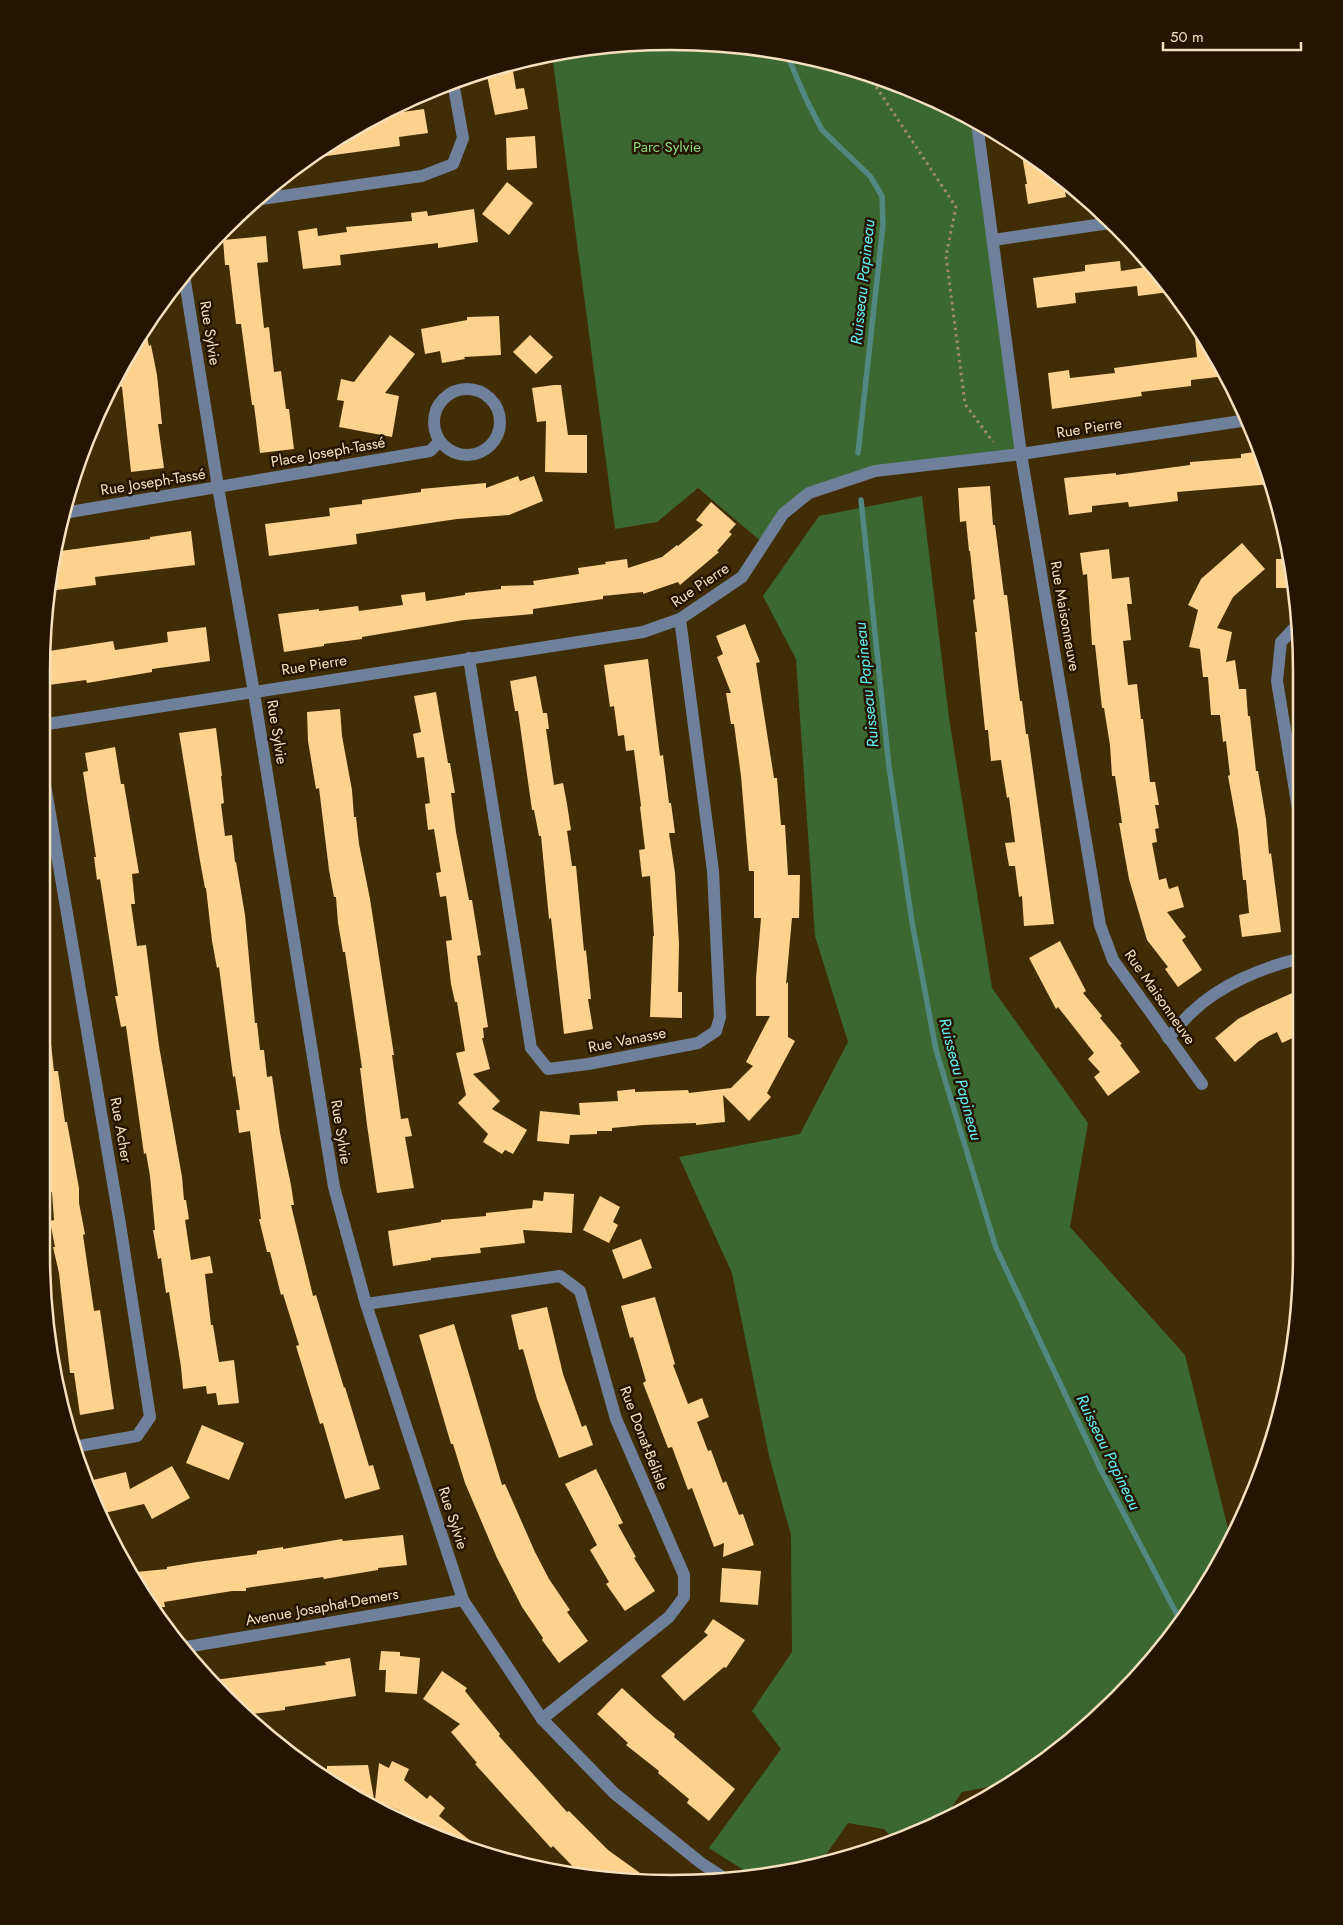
<svg xmlns="http://www.w3.org/2000/svg" width="1343" height="1925" font-family="Jost,sans-serif">
	<style>
		.green { fill: #3b6830 }
		.lines { fill: none; stroke-linecap: round; stroke-linejoin: round }
		.stream { stroke: #528881; stroke-width: 5.5 }
		.building { fill: #fcd28d }
		.path { stroke: #a18c67; stroke-width: 3; stroke-dasharray: 2.5 4; stroke-linecap: butt }
		.minor { stroke: #6f809a; stroke-width: 12 }
		.labels { text-anchor: middle; stroke-width: 5; stroke-linejoin: round; paint-order: stroke }
		.park-label { font-size: 15px; fill: #8bd977; stroke: #251500 }
		.street-label { font-size: 15px; fill: #f6e1bf; stroke: #251500 }
		.water-label { font-size: 16px; font-style: italic; fill: #62f1f8; stroke: #251500 }
		.rim { fill: none; stroke: #f6e1bf; stroke-width: 2.5 }
	</style>
	<rect width="100%" height="100%" fill="#412d05"/>
	<g class="green">
		<polygon points="712,43 834,63 950,106 977,123 1021,454 875,471 809,493 763,543 698,488 657,522 615,529 552,55 589,47"/>
		<polygon points="922,496 949,718 992,988 1088,1123 1070,1227 1185,1355 1231,1541 1172,1637 1087,1727 1003,1784 962,1792 941,1823 896,1841 884,1829 848,1823 820,1863 756,1878 709,1848 781,1749 752,1711 792,1652 791,1535 769,1456 732,1273 679,1157 800,1134 848,1042 815,936 796,659 763,596 819,516"/>
	</g>
	<g class="lines">
		<g class="stream">
			<polyline points="787,55 807,101 822,130 870,176 882,196 883,225 858,453"/>
			<polyline points="861,500 889,767 912,922 936,1050 996,1248 1101,1470 1181,1622"/>
		</g>
	</g>
	<g class="building">
		<polygon points="512,65 516,89 524,88 528,109 495,115 486,71"/>
		<polygon points="424,109 428,133 399,137 400,146 312,158 356,126 381,115"/>
		<polygon points="535,136 537,168 507,170 506,138"/>
		<polygon points="1021,150 1055,171 1063,179 1066,197 1028,204 1025,184 1027,184"/>
		<polygon points="507,182 533,203 509,235 482,214"/>
		<polygon points="474,209 478,242 438,248 438,243 340,255 341,265 303,269 298,231 317,228 318,236 347,232 346,227 412,221 411,213 427,211 428,216"/>
		<polygon points="266,236 268,262 257,263 264,328 269,327 274,372 281,371 286,409 289,409 294,449 260,453 254,405 252,405 241,324 236,324 229,265 225,265 223,240"/>
		<polygon points="1120,261 1121,271 1152,266 1169,292 1138,296 1137,286 1075,293 1076,303 1037,308 1033,278 1085,271 1085,265"/>
		<polygon points="499,316 501,355 464,357 465,359 442,363 440,351 425,354 421,329 467,320 467,317"/>
		<polygon points="145,327 149,346 151,345 157,375 162,424 158,424 164,468 131,472 122,387 121,387 118,372 126,357"/>
		<polygon points="1194,328 1226,376 1191,380 1191,386 1141,392 1142,396 1052,409 1048,373 1069,370 1070,378 1115,373 1114,368 1197,357"/>
		<polygon points="390,335 415,354 385,393 399,396 392,437 339,427 344,401 337,400 341,379 354,382"/>
		<polygon points="530,335 553,357 536,374 513,352"/>
		<polygon points="554,385 561,385 568,435 587,435 587,473 545,472 546,421 537,422 532,388"/>
		<polygon points="1261,451 1268,469 1272,484 1177,492 1178,501 1129,507 1128,502 1092,506 1092,512 1069,515 1064,478 1116,473 1116,475 1190,465 1190,462 1241,458 1241,454"/>
		<polygon points="518,476 520,481 534,476 543,501 509,515 457,519 356,534 357,544 269,556 265,524 330,516 329,508 362,504 362,500 421,492 421,489 486,483 486,488"/>
		<polygon points="990,486 993,525 995,525 1004,595 1007,595 1020,701 1022,701 1026,734 1028,734 1054,924 1024,926 1022,896 1019,897 1015,866 1009,866 1005,843 1015,842 1009,797 1007,798 1001,760 991,761 988,730 985,730 975,632 977,632 973,600 975,599 970,551 969,551 966,521 960,522 958,488"/>
		<polygon points="711,502 736,524 729,532 732,534 717,551 719,552 680,585 678,582 643,594 643,592 603,596 603,599 533,609 533,614 464,620 362,637 362,639 324,644 324,646 284,652 278,614 319,609 319,611 358,606 359,611 403,605 401,595 425,592 426,601 465,595 465,593 501,589 501,586 534,585 533,581 579,574 578,568 606,564 605,562 627,559 628,568 662,557 677,545 678,546 703,525 696,520"/>
		<polygon points="191,531 195,565 95,577 96,585 49,591 53,552 150,539 150,537"/>
		<polygon points="1242,543 1265,569 1233,597 1217,628 1232,632 1226,662 1235,660 1239,689 1246,689 1248,716 1250,716 1256,771 1258,771 1266,819 1269,854 1271,853 1281,932 1242,937 1239,915 1249,913 1246,880 1243,880 1238,831 1228,776 1230,775 1226,741 1223,742 1220,715 1211,715 1208,677 1203,677 1200,649 1189,647 1198,610 1188,605 1201,579"/>
		<polygon points="1109,549 1112,579 1129,577 1132,604 1127,604 1131,640 1123,641 1128,685 1137,684 1141,719 1143,719 1150,782 1155,782 1159,805 1155,805 1159,828 1155,829 1157,842 1152,843 1159,880 1166,878 1169,889 1178,886 1184,907 1167,912 1186,937 1182,940 1202,970 1178,987 1165,969 1168,967 1147,940 1129,879 1125,857 1119,823 1122,823 1115,776 1112,776 1110,745 1104,708 1102,708 1095,645 1092,645 1087,574 1083,575 1080,553"/>
		<polygon points="1276,559 1289,559 1296,588 1276,588"/>
		<polygon points="745,624 760,662 756,663 774,778 777,778 781,825 785,825 788,875 800,875 799,918 792,918 786,984 788,982 788,1037 795,1041 767,1093 771,1097 749,1121 723,1095 725,1122 696,1125 696,1123 643,1125 612,1128 612,1131 597,1131 597,1134 570,1135 569,1144 537,1141 540,1111 580,1115 579,1103 618,1101 617,1091 635,1089 635,1092 688,1090 689,1093 731,1088 753,1066 746,1062 770,1016 756,1016 756,978 761,918 754,918 754,871 749,871 741,776 734,724 731,724 726,693 731,693 717,657 723,654 716,636"/>
		<polygon points="206,627 210,661 152,669 152,672 87,683 86,680 41,686 43,652 113,641 115,650 168,642 167,632"/>
		<polygon points="648,659 660,756 663,755 669,803 671,803 675,833 669,833 675,873 679,944 678,992 682,992 682,1018 650,1017 653,936 654,936 650,876 642,877 639,850 645,849 640,807 641,806 634,750 626,751 624,735 618,736 614,706 610,707 604,665"/>
		<polygon points="536,676 543,713 547,713 549,729 546,729 554,785 563,783 567,804 571,830 567,831 572,866 576,866 584,951 586,950 591,999 588,999 593,1029 564,1034 551,918 549,919 541,836 539,836 534,810 532,810 518,711 515,711 510,681"/>
		<polygon points="436,692 448,763 450,763 455,793 451,793 456,832 469,900 472,900 478,937 481,955 477,956 488,1027 483,1028 484,1038 482,1038 490,1069 473,1074 500,1101 492,1109 527,1130 513,1154 505,1150 502,1154 483,1142 488,1134 458,1103 466,1095 456,1053 465,1051 457,1002 455,1002 451,984 446,941 452,940 446,896 440,897 436,873 441,872 434,829 428,830 425,804 430,803 424,757 417,758 413,734 421,732 414,696"/>
		<polygon points="340,709 342,736 352,790 354,817 356,817 359,844 370,899 394,1055 392,1055 401,1119 408,1118 412,1136 405,1137 414,1188 377,1193 367,1125 360,1068 362,1068 345,952 343,952 338,923 336,897 334,897 329,870 319,788 316,789 308,741 307,712"/>
		<polygon points="216,728 222,776 221,776 224,803 221,804 225,836 232,835 235,862 236,862 245,915 255,1023 257,1023 260,1050 264,1050 267,1077 272,1076 280,1133 291,1185 294,1205 291,1205 313,1296 316,1295 344,1388 345,1387 369,1466 373,1465 380,1489 345,1499 323,1423 320,1424 296,1346 299,1345 283,1294 281,1295 270,1252 267,1252 259,1219 261,1219 250,1131 239,1133 236,1110 240,1110 235,1076 233,1077 219,967 217,968 212,941 206,888 205,888 200,861 179,733"/>
		<polygon points="115,747 121,784 124,784 139,873 132,874 135,904 131,904 137,946 146,945 159,1046 182,1177 184,1200 186,1200 189,1219 185,1220 191,1260 210,1256 213,1273 205,1274 211,1325 213,1325 219,1362 234,1360 239,1403 218,1405 216,1393 207,1394 206,1386 183,1389 181,1367 169,1292 166,1293 161,1258 158,1259 153,1230 155,1230 150,1176 146,1153 144,1154 126,1026 121,1027 115,996 118,996 100,879 97,880 94,857 96,857 83,772 88,771 85,753"/>
		<polygon points="1060,941 1086,991 1083,993 1102,1016 1100,1018 1122,1044 1120,1045 1140,1072 1108,1096 1094,1077 1100,1072 1088,1059 1094,1053 1058,1007 1056,1009 1029,958"/>
		<polygon points="1299,990 1299,1035 1282,1043 1277,1032 1259,1041 1235,1062 1215,1038 1238,1019 1259,1008"/>
		<polygon points="41,1044 51,1044 54,1071 58,1071 65,1122 67,1122 79,1188 79,1203 85,1234 83,1235 94,1311 100,1310 114,1409 80,1415 74,1373 70,1373 59,1273 53,1247 55,1247 50,1221 54,1220 52,1192 43,1193 41,1184 41,1174 45,1173 41,1140"/>
		<polygon points="544,1192 574,1194 572,1233 523,1230 525,1243 480,1248 481,1253 431,1258 431,1260 393,1266 388,1231 441,1222 441,1220 486,1216 486,1213 532,1208 533,1200 543,1201"/>
		<polygon points="600,1196 620,1207 613,1222 618,1225 609,1243 583,1230"/>
		<polygon points="641,1239 652,1268 623,1279 612,1250"/>
		<polygon points="655,1297 675,1364 673,1365 688,1404 702,1398 709,1417 697,1422 708,1451 711,1450 723,1483 726,1481 739,1515 743,1514 754,1545 723,1557 724,1543 714,1547 692,1488 688,1490 672,1447 668,1448 643,1383 646,1381 633,1337 630,1338 621,1306"/>
		<polygon points="547,1307 563,1374 582,1427 586,1425 593,1445 559,1458 537,1399 523,1349 519,1350 511,1315"/>
		<polygon points="454,1324 502,1485 505,1484 535,1552 549,1579 570,1610 567,1612 588,1641 559,1663 542,1640 543,1638 522,1607 497,1558 465,1483 453,1444 451,1444 419,1335"/>
		<polygon points="202,1425 244,1443 229,1480 186,1463"/>
		<polygon points="172,1466 190,1498 152,1519 144,1504 100,1514 89,1495 85,1482 126,1472 130,1489"/>
		<polygon points="596,1469 623,1523 618,1525 636,1557 634,1558 655,1591 625,1611 606,1584 609,1582 590,1550 597,1545 565,1484"/>
		<polygon points="403,1535 407,1565 378,1568 378,1570 324,1579 323,1577 246,1588 246,1591 232,1591 164,1602 165,1607 151,1608 138,1585 136,1572 167,1569 167,1567 197,1562 257,1554 257,1551 283,1547 283,1549 342,1539 343,1541"/>
		<polygon points="722,1568 761,1571 758,1605 720,1602"/>
		<polygon points="713,1619 745,1640 726,1668 724,1667 684,1701 661,1676 708,1635 704,1632"/>
		<polygon points="381,1651 400,1652 400,1656 420,1658 417,1694 385,1692 386,1670 379,1670"/>
		<polygon points="350,1658 356,1696 285,1707 285,1710 252,1714 252,1712 244,1713 214,1680 326,1665 325,1662"/>
		<polygon points="442,1671 467,1688 465,1691 500,1734 499,1736 567,1812 569,1811 608,1850 647,1878 590,1878 582,1876 553,1846 551,1848 475,1764 477,1763 451,1732 460,1724 423,1699"/>
		<polygon points="622,1688 656,1719 675,1734 674,1737 735,1789 709,1821 687,1803 689,1799 658,1773 659,1771 626,1745 628,1743 597,1714"/>
		<polygon points="392,1761 409,1769 404,1780 427,1799 430,1795 445,1808 439,1816 481,1849 430,1836 396,1817 400,1811 375,1800 379,1763 389,1768"/>
		<polygon points="368,1765 374,1799 353,1791 353,1795 322,1778 312,1770 327,1769 327,1766"/>
	</g>
	<g class="lines">
		<polyline class="path" points="869,76 956,207 946,256 965,404 993,442"/>
		<g class="minor">
			<polyline points="977,123 1021,454 1100,925 1113,960 1202,1084"/>
			<polyline points="254,200 422,176 453,164 463,138 453,82"/>
			<polyline points="993,240 1110,223"/>
			<polyline points="184,275 218,487 252,681 334,1187 366,1304 463,1600 542,1719 614,1793 701,1863 724,1878"/>
			<circle cx="467" cy="422" r="33"/>
			<polyline points="64,513 430,451 439,442"/>
			<polyline points="1297,625 1281,642 1277,681 1298,809"/>
			<polyline points="469,658 531,1048 548,1069 588,1064 698,1043 716,1031 720,1017 713,871 680,619"/>
			<polyline points="41,725 643,632 680,619 742,577 783,514 809,493 875,471 1021,454 1248,420"/>
			<polyline points="41,761 120,1224 150,1417 137,1436 73,1447"/>
			<path d="M1168 1038C1176 1030 1183 1020 1192 1012 1220 985 1261 968 1298 959"/>
			<polyline points="366,1304 560,1276 580,1291 616,1419 684,1575 684,1597 669,1617 542,1719"/>
			<polyline points="186,1647 463,1600"/>
		</g>
	</g>
	<g class="labels">
		<g class="park-label">
			<text x="667" y="152">Parc Sylvie</text>
		</g>
		<g class="street-label">
			<text transform="translate(210 333) rotate(81)" y="5">Rue Sylvie</text>
			<text transform="translate(1089 428) rotate(-9)" y="5">Rue Pierre</text>
			<text transform="translate(328 452) rotate(-10)" y="5">Place Joseph-Tassé</text>
			<text transform="translate(153 482) rotate(-9)" y="5">Rue Joseph-Tassé</text>
			<text transform="translate(700 585) rotate(-34)" y="5">Rue Pierre</text>
			<text transform="translate(1065 616) rotate(80)" y="5">Rue Maisonneuve</text>
			<text transform="translate(314 665) rotate(-9)" y="5">Rue Pierre</text>
			<text transform="translate(277 732) rotate(81)" y="5">Rue Sylvie</text>
			<text transform="translate(1160 997) rotate(55)" y="5">Rue Maisonneuve</text>
			<text transform="translate(627 1040) rotate(-11)" y="5">Rue Vanasse</text>
			<text transform="translate(121 1130) rotate(80)" y="5">Rue Acher</text>
			<text transform="translate(341 1132) rotate(81)" y="5">Rue Sylvie</text>
			<text transform="translate(644 1438) rotate(69)" y="5">Rue Donat-Bélisle</text>
			<text transform="translate(453 1518) rotate(72)" y="5">Rue Sylvie</text>
			<text transform="translate(322 1607) rotate(-10)" y="5">Avenue Josaphat-Demers</text>
		</g>
		<g class="water-label">
			<text transform="translate(862 282) rotate(-84)" y="6">Ruisseau Papineau</text>
			<text transform="translate(866 685) rotate(-96)" y="6">Ruisseau Papineau</text>
			<text transform="translate(961 1079) rotate(75)" y="6">Ruisseau Papineau</text>
			<text transform="translate(1109 1452) rotate(64)" y="6">Ruisseau Papineau</text>
		</g>
	</g>
	<path d="M0 0H1343V1925H0ZM671 50H672A621 621 0 0 1 1293 671V1254A621 621 0 0 1 672 1875H671A621 621 0 0 1 50 1254V671A621 621 0 0 1 671 50Z" fill="#251500" fill-rule="evenodd"/>
	<path class="rim" d="M671 50H672A621 621 0 0 1 1293 671V1254A621 621 0 0 1 672 1875H671A621 621 0 0 1 50 1254V671A621 621 0 0 1 671 50Z"/>
	<path d="M1163 42v8h138v-8" fill="none" stroke="#f6e1bf" stroke-width="2.5"/>
	<text x="1170" y="42" font-size="15" fill="#f6e1bf" stroke="#251500" stroke-width="4" paint-order="stroke">50 m</text>
</svg>
